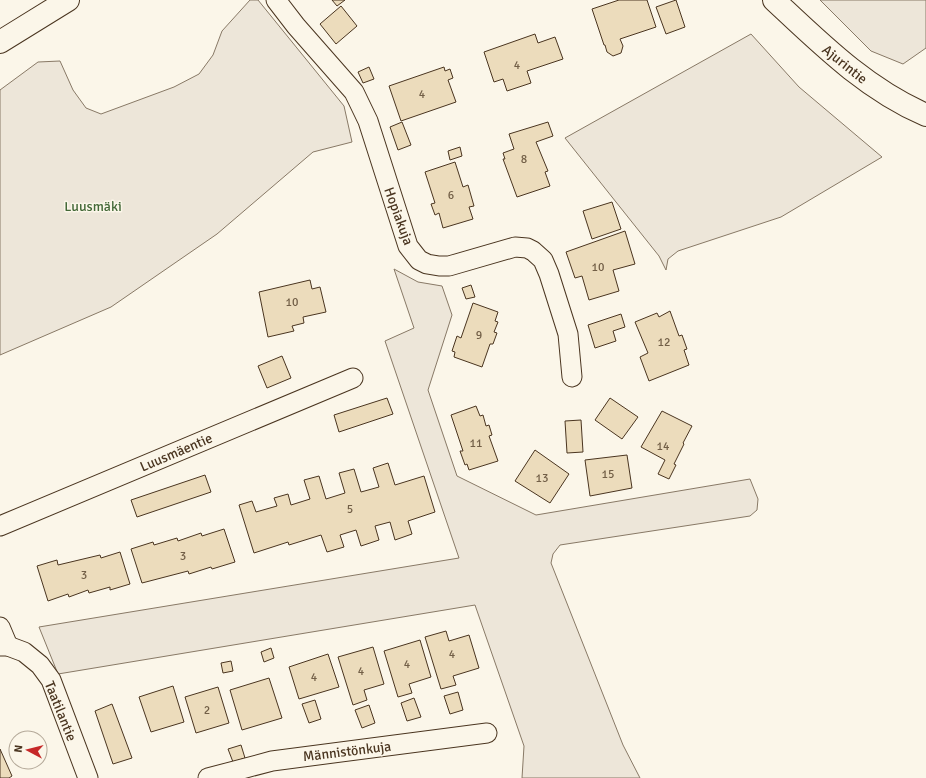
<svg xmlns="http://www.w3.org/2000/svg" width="926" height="778" font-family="Signika,sans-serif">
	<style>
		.green { fill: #ede6d9; stroke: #887966 }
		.building { fill: #ecdcbc; stroke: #4a3520 }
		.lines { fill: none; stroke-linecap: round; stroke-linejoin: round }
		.street-casing { stroke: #4a3520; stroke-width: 21 }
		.secondary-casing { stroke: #4a3520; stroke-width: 24 }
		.street { stroke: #fbf6e9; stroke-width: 19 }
		.secondary { stroke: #fbf6e9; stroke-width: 22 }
		.labels { text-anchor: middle; stroke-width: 3; stroke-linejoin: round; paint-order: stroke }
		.number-label { font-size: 12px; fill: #725f47 }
		.street-label { font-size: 14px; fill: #4a3520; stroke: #fbf6e9 }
		.park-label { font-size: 14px; fill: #436837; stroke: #fbf6e9 }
	</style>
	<rect width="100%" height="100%" fill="#fbf6e9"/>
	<g class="green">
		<polygon points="250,0 258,0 344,106 352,142 313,152 217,234 111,307 0,355 0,90 38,62 60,61 73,90 86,108 101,114 174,87 199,74 213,55 222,31"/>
		<polygon points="820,0 926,0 926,48 903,64 871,51"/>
		<polygon points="751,34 799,87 882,157 781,217 678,251 668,259 666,270 659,256 565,138"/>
		<polygon points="394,269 418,282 442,286 452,315 428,390 457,476 536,515 750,479 758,499 757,510 750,516 560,545 553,554 551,563 623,745 640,778 522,778 524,746 475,605 58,674 39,627 459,558 385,341 414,328"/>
	</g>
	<g class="building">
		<polygon points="332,0 345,0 337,6"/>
		<polygon points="619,0 647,0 656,27 620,39 623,46 621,53 613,56 607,52 605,45 604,45 592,9"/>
		<polygon points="676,0 685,27 666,34 656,7"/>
		<polygon points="341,6 357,26 336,44 320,24"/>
		<polygon points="535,34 538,43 555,37 563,59 527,71 531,83 507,91 503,79 494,82 484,52"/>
		<polygon points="369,67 374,79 363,83 358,72"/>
		<polygon points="444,67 445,71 450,69 453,78 448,80 456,102 401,121 389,86"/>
		<polygon points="402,122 411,145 398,150 390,127"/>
		<polygon points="548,122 553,136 536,142 548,171 545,172 550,186 517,197 503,159 505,159 503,153 514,149 509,134"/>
		<polygon points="460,147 462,156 450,160 448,151"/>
		<polygon points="455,162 463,187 468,185 474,206 469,207 473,219 443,228 439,213 435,215 431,204 435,203 425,172"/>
		<polygon points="612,202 621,229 592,239 583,211"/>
		<polygon points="625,231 635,264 613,270 619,291 589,300 582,276 575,278 566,252"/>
		<polygon points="310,280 312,289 320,287 326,312 303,317 304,323 292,326 294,331 268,337 259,292"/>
		<polygon points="471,285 475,297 466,299 462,288"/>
		<polygon points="473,303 498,312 495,321 498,322 494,332 497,333 493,344 490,344 482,367 454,357 455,352 452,351 457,336 461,338"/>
		<polygon points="670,311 679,336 682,335 687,349 684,350 689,365 649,381 640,357 648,353 635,322 657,313 659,317"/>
		<polygon points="621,314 625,327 613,331 616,341 595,348 588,325"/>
		<polygon points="282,356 291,378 267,388 258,366"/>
		<polygon points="387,398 393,414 339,432 334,415"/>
		<polygon points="610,398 638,417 622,439 595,420"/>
		<polygon points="476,406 480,416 483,415 486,426 489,425 492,435 489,436 498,461 469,470 467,464 465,465 460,451 463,451 451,415"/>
		<polygon points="662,411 692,426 683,443 684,444 674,464 676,465 669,479 658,474 665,460 641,447"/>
		<polygon points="581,420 583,452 567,453 565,421"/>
		<polygon points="535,450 569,474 550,503 515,481"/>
		<polygon points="627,455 632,488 590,496 585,460"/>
		<polygon points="388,463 395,485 424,476 435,512 408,521 412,534 395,540 390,522 375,526 379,540 361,546 356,530 340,535 344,547 327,552 321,535 289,545 288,542 254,553 239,505 252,501 256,512 277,506 274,498 288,494 291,505 310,499 304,480 319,476 326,499 345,493 339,473 354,469 361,492 379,487 373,468"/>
		<polygon points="205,475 211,492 137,517 131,500"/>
		<polygon points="224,529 235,562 212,569 211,567 189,574 188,571 142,583 131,549 153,542 154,545 177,538 178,541 201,533 202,536"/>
		<polygon points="120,552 130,584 110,590 110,587 89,593 88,590 69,597 68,594 48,601 37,566 57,560 58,565 100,555 101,558"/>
		<polygon points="446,631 449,641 469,635 479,668 453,676 456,685 441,689 425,637"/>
		<polygon points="420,640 431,677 409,684 412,693 398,697 384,651"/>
		<polygon points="373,647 384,684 364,690 367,700 353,705 338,657"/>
		<polygon points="271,648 274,658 264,662 261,652"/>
		<polygon points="328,654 339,687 299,699 289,667"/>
		<polygon points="231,661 233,671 223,673 221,663"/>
		<polygon points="269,678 282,718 242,730 230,690"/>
		<polygon points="173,686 184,722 151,732 139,697"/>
		<polygon points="218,687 229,723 196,733 185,697"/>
		<polygon points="458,692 463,710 450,714 444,696"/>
		<polygon points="414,698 421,717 407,721 401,703"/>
		<polygon points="315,700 321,719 309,723 302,704"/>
		<polygon points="112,704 132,758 113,764 95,711"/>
		<polygon points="369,705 375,723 362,728 355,710"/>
		<polygon points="241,745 245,758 233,762 228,749"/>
		<polygon points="0,749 12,776 9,778 0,778"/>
	</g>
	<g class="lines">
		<g class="street-casing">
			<g id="street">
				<polyline points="276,0 296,26 354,92 368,121 408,246 419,260 427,264 439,266 449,266 515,247 527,248 533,251 543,260 549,274 568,334 572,377"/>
				<polyline points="0,526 353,378"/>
				<polyline points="0,627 8,646"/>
				<polyline points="0,646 8,646 24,652 40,665 51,680 88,778"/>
				<polyline points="208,778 272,761 487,733"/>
			</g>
		</g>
		<g class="secondary-casing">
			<g id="secondary">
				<path d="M774 0C821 44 866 89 926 115"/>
				<polyline points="0,42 68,0"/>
			</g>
		</g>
		<use href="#street" class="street"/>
		<use href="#secondary" class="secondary"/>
	</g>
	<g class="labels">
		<g class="number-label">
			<text x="517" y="69">4</text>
			<text x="422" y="98">4</text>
			<text x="524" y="163">8</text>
			<text x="451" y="199">6</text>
			<text x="598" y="271">10</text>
			<text x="292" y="306">10</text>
			<text x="479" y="339">9</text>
			<text x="664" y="346">12</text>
			<text x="476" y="447">11</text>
			<text x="663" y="450">14</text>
			<text x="608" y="478">15</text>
			<text x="542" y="482">13</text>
			<text x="350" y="513">5</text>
			<text x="183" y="560">3</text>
			<text x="84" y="579">3</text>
			<text x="452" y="658">4</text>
			<text x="407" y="668">4</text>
			<text x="361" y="675">4</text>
			<text x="314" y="681">4</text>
			<text x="207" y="714">2</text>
		</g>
		<g class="street-label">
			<text transform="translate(845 64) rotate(39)" y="5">Ajurintie</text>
			<text transform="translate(399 216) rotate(70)" y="5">Hopiakuja</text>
			<text transform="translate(176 452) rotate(-23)" y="5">Luusmäentie</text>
			<text transform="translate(61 711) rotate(68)" y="5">Taatilantie</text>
			<text transform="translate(347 751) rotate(-7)" y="5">Männistönkuja</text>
		</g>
		<g class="park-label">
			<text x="93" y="211">Luusmäki</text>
		</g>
	</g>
	<g transform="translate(28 750) rotate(277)"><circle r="19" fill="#fbf6e9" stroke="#b4a999"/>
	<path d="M0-3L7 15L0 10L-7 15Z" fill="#c62828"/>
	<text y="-6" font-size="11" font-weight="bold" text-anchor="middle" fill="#4a3520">N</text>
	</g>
</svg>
